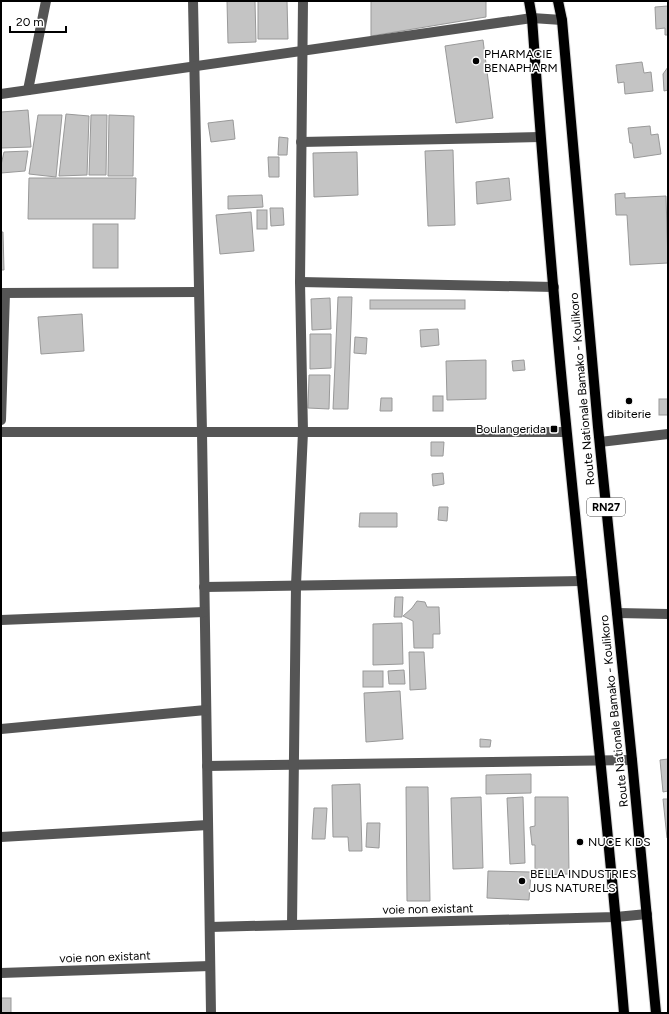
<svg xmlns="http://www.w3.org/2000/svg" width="669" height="1014" font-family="Figtree,sans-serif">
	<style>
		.building { fill: #c4c4c4; stroke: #999 }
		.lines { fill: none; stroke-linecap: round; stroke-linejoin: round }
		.major-casing { stroke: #dbdbdb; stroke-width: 12 }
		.minor { stroke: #555; stroke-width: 10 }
		.major { stroke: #000; stroke-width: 10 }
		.poi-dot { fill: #000; stroke: #fff; stroke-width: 1.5 }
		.labels { text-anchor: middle; stroke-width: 3; stroke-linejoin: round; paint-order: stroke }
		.shield { fill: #fff; stroke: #4c4c4c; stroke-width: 1 }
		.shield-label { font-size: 11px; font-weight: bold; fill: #000 }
		.poi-label { font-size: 12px; fill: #000; stroke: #fff; text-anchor: start }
		.street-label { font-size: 12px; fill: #000; stroke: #fff }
	</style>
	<rect width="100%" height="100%" fill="#fff"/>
	<g class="building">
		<polygon points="227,1 255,1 256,42 228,43"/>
		<polygon points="258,1 287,1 288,39 258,39"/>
		<polygon points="371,1 486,1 486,17 371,36"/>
		<polygon points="668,6 668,35 665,35 665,28 656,29 655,7"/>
		<polygon points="483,40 493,118 456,123 445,46"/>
		<polygon points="642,62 644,73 651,72 653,91 625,94 624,82 618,83 616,65"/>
		<polygon points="668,67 668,90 664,91 663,74"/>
		<polygon points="28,110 31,147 1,148 1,112"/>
		<polygon points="66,114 89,116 87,175 59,176"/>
		<polygon points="38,115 62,115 56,177 29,174"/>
		<polygon points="91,115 107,115 106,175 89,175"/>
		<polygon points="109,115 134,116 133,176 108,176"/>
		<polygon points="233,120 235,139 211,142 208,123"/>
		<polygon points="650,126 651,135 658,134 661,154 634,158 632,143 630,143 628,128"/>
		<polygon points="279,137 288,138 287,155 278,155"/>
		<polygon points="453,150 455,225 428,226 425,151"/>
		<polygon points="28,151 25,171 1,173 1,165 4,152"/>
		<polygon points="357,152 358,195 314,197 313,153"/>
		<polygon points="268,157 279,157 279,177 269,177"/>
		<polygon points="29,178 136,178 135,219 28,219"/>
		<polygon points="509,178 511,200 477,204 476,182"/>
		<polygon points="625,193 625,198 666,196 668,263 630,265 627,215 616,215 615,194"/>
		<polygon points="262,195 263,207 228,209 228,196"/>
		<polygon points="270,208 283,208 284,225 271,226"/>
		<rect x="257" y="210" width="10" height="19"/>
		<polygon points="251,212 254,251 220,254 216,215"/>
		<rect x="93" y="224" width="25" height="44"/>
		<polygon points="1,232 3,232 4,270 1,270"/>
		<polygon points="338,297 352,297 348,409 333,409"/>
		<polygon points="330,298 331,329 312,330 311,299"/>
		<rect x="370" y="300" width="95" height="9"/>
		<polygon points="82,314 84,351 41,354 38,317"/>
		<polygon points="438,329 439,345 421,347 420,330"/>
		<polygon points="310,334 331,334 331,368 310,369"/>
		<polygon points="355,337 367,338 366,354 354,353"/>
		<polygon points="486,360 486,399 447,400 446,361"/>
		<polygon points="524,360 525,370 513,371 512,361"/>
		<polygon points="309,375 330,375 329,409 308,408"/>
		<rect x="433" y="396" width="10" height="15"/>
		<polygon points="381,398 392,398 392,411 380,411"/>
		<rect x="659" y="399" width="9" height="16"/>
		<polygon points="431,442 444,442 443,456 431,456"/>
		<polygon points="443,473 444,484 433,486 432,474"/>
		<polygon points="439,507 448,507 447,521 438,520"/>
		<polygon points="360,513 397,513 397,527 359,527"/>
		<polygon points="395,597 403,597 402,617 394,617"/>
		<polygon points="417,601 425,602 427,607 439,607 440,634 433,634 433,648 414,648 413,621 403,616 412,608"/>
		<polygon points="402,623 403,664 373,665 373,624"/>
		<polygon points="409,652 424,652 426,689 410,690"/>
		<polygon points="404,670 405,684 389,684 388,671"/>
		<rect x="363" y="671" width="20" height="16"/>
		<polygon points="400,691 403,739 366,742 364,693"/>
		<polygon points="480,739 491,740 490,747 480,747"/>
		<polygon points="668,759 668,791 663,792 660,760"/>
		<polygon points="531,774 531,793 486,794 486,775"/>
		<polygon points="360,784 362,851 349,851 348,837 333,837 332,785"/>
		<polygon points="406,787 428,787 430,901 407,901"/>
		<polygon points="481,797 483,868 453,869 451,798"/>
		<polygon points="523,797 525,863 510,864 507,798"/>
		<polygon points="535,797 568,797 569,874 535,875 535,845 532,845 530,827 535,826"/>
		<polygon points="663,799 668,799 668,838 667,838"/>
		<polygon points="314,808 327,808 325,839 312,839"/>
		<polygon points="367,823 380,823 379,848 366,847"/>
		<polygon points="488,871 531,872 529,900 487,898"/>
		<rect x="1" y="998" width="10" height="15"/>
	</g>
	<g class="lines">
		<g class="major-casing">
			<g id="major">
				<path d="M529 1 532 18C542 157 553 296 567 434 586 627 608 820 624 1013"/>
				<polyline points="558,1 562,20 598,427 632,760 656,1013"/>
			</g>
		</g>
		<g class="minor">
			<polyline points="193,1 202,432 211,1013"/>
			<polyline points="28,90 46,1"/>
			<polyline points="1,94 532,18 562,20"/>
			<polyline points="301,142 540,137"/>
			<polyline points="300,282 554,287"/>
			<polyline points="1,293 198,292"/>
			<polyline points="1,420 5,293"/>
			<polyline points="1,432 566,432"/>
			<polyline points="600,442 668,434"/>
			<polyline points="204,587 582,581"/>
			<polyline points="617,613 668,614"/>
			<polyline points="1,620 204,612"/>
			<polyline points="1,729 206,710"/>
			<polyline points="207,766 632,760"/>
			<polyline points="1,837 208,825"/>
			<polyline points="292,925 296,585 303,432 300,282 303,1"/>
			<polyline points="210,927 616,917 647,914"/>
			<polyline points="1,973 210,966"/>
		</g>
		<use href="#major" class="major"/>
	</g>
	<g class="poi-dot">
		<circle cx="476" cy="61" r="4"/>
		<circle cx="629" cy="401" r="4"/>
		<rect x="550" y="425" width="8" height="8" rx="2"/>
		<circle cx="580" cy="842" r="4"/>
		<circle cx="522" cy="881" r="4"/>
	</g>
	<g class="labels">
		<rect class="shield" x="587" y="498" width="38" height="18" rx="3"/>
		<g class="shield-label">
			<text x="606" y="511">RN27</text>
		</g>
		<g class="poi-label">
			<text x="484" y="58">PHARMACIE<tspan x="484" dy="14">BENAPHARM</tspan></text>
			<text x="629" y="418" text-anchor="middle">dibiterie</text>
			<text x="546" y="433" text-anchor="end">Boulangerida</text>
			<text x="588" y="846">NUCE KIDS</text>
			<text x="530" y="878">BELLA INDUSTRIES<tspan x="530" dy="14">JUS NATURELS</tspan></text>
		</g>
		<g class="street-label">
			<text transform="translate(582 389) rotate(-95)" y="4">Route Nationale Bamako - Koulikoro</text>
			<text transform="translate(614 711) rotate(-96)" y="4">Route Nationale Bamako - Koulikoro</text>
			<text transform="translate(428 909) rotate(-1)" y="4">voie non existant</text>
			<text transform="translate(105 957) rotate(-2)" y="4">voie non existant</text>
		</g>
	</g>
	<rect width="669" height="1014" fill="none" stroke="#000000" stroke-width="4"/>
	<path d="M10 26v6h56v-6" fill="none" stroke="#000000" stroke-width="2"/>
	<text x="16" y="26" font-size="12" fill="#000000" stroke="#ffffff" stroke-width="3" paint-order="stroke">20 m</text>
</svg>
